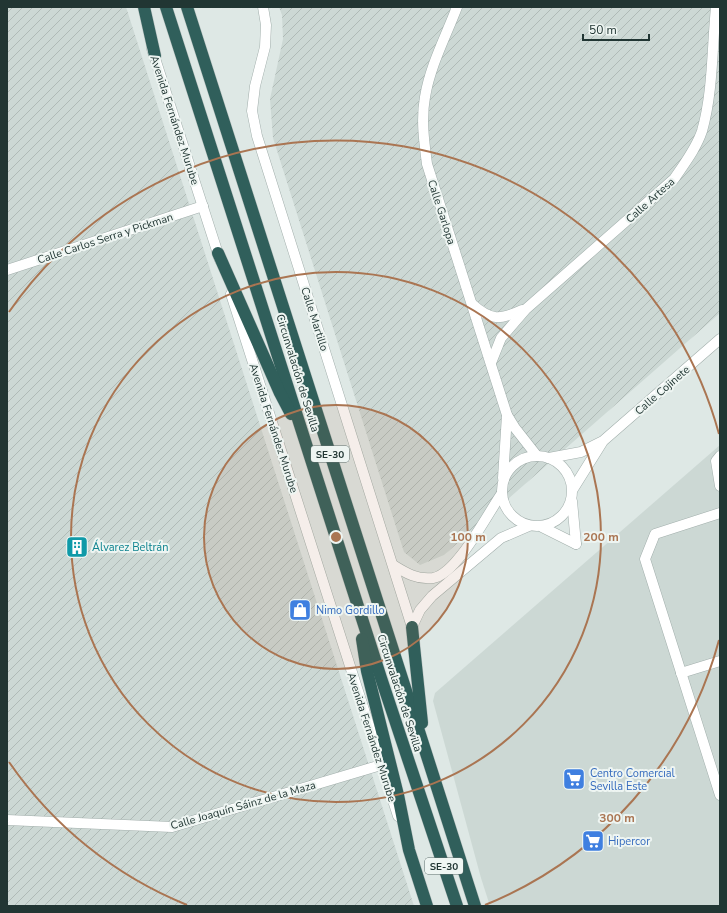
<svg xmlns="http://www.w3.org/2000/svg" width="727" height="913" font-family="'Nunito Sans',sans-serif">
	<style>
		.built { fill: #ccd8d4 }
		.industrial { fill: url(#industrial-furrows) }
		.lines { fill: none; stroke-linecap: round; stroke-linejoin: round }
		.minor-casing { stroke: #a2afac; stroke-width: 11 }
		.highway-casing { stroke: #bcc3c2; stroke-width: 13 }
		.minor { stroke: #fff; stroke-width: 10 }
		.highway { stroke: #305f5b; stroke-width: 12 }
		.ring { fill: none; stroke: #aa7552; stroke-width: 2 }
		.labels { text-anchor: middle; stroke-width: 4; stroke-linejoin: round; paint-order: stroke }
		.shield { fill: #eef5f2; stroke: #5e6f6c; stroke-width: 1 }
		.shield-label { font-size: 10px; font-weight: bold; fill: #213633 }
		.street-label { font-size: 11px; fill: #213633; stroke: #eef5f2 }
		.culture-label { font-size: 11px; fill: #0d838f; stroke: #eef5f2; text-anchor: start }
		.shop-label { font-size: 11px; fill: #366cbe; stroke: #eef5f2; text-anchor: start }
		.centre { fill: #aa7552; stroke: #eef5f2; stroke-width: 2 }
		.ring-label { font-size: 12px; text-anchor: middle; font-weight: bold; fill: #aa7552; stroke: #eef5f2; stroke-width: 4; stroke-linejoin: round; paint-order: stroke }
	</style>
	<defs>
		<pattern id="industrial-furrows" width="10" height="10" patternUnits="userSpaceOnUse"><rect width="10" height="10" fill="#ccd8d4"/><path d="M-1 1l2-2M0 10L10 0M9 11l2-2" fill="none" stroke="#afbab6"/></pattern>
	</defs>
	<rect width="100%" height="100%" fill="#dee8e5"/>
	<polygon class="built" points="720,445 720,906 490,906 481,878 433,701 435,693"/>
	<g class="industrial">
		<polygon points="7,7 126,7 414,906 7,906"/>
		<polygon points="279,7 720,7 720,313 444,555 420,565 404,552 273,138 270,99 283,39 282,15"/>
	</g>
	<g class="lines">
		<g class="minor-casing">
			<g id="minor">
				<polyline points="263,7 266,25 265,47 255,86 252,111 257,136 412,627"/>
				<path d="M457 7C446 36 430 66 425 97 421 119 424 141 427 164L507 415 515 428 537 456"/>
				<polyline points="152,49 220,260"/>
				<polyline points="7,270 203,206"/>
				<polyline points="231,294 398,816"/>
				<path d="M472 304C491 321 500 320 522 310"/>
				<path d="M491 363 501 338 526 309 674 179C684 164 696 149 702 131 713 93 712 47 716 7"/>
				<circle cx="537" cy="491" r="35"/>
				<polyline points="720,456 716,461 720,486"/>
				<polyline points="549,458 581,452 601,442"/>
				<polyline points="503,478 507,415"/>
				<polyline points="573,489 603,441 720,339"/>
				<polyline points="572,501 576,544"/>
				<polyline points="720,513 655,534 645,559 720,795"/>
				<polyline points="542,527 576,544"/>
				<path d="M393 565C406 573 417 580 433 578 457 574 488 513 502 493"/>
				<polyline points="412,627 420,610 432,596 501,538 529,526"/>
				<polyline points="681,673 720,661"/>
				<polyline points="7,820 172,827 381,765"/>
			</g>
		</g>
		<g class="highway-casing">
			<g id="highway">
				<polyline points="144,7 155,56"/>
				<polyline points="166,7 381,678 457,906"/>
				<polyline points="187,7 475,906"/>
				<polyline points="218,253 280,393 291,414"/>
				<polyline points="412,627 422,723"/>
				<polyline points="362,639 367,671 398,795 409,850 427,906"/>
			</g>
		</g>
		<use href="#minor" class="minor"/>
		<use href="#highway" class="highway"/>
	</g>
	<circle cx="336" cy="537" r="132" fill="#aa7552" fill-opacity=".12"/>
	<g class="ring">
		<circle cx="336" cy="537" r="132"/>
		<circle cx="336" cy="537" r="265"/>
		<path d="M719 640A397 397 0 0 1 485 905M187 905A397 397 0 0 1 9 762M9 312A397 397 0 0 1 719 434"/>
	</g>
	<defs>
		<g id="building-square" transform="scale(1.15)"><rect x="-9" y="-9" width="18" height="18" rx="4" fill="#0f9aa8" stroke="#eef5f2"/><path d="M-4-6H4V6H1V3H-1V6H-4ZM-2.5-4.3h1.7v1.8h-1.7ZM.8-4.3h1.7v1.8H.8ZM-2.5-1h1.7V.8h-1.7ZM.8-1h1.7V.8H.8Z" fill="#fff"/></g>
		<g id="shop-square" transform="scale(1.15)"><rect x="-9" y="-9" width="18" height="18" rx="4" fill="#3f7fe0" stroke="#eef5f2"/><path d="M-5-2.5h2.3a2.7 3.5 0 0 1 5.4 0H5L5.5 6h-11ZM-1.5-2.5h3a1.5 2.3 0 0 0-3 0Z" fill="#fff"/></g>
		<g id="supermarket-square" transform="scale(1.15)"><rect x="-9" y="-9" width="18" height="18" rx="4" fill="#3f7fe0" stroke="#eef5f2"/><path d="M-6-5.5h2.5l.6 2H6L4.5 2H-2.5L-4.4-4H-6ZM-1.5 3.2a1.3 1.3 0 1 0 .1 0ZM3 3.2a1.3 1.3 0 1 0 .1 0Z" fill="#fff"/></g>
	</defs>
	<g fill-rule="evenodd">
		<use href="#building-square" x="77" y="547"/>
		<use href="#shop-square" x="300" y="610"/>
		<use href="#supermarket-square" x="574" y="779"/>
		<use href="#supermarket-square" x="593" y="841"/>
	</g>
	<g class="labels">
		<g class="shield">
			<rect x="311" y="446" width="38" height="16" rx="3"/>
			<rect x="425" y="858" width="38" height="16" rx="3"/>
		</g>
		<g class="shield-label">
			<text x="330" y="458">SE-30</text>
			<text x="444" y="870">SE-30</text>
		</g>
		<g class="street-label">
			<text transform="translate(175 120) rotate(72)" y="4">Avenida Fernández Murube</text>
			<text transform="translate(650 200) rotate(-42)" y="4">Calle Artesa</text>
			<text transform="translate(442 212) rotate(72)" y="4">Calle Garlopa</text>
			<text transform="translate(105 238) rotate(-18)" y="4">Calle Carlos Serra y Pickman</text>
			<text transform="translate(315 319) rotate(72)" y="4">Calle Martillo</text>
			<text transform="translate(298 373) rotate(73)" y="4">Circunvalación de Sevilla</text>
			<text transform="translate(662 390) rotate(-41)" y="4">Calle Cojinete</text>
			<text transform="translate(274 428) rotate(72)" y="4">Avenida Fernández Murube</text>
			<text transform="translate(400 693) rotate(72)" y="4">Circunvalación de Sevilla</text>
			<text transform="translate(372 737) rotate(72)" y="4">Avenida Fernández Murube</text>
			<text transform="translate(243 805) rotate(-16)" y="4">Calle Joaquín Sáinz de la Maza</text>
		</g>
		<g class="culture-label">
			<text x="92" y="551">Álvarez Beltrán</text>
		</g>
		<g class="shop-label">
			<text x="316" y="614">Nimo Gordillo</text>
			<text x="590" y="777">Centro Comercial<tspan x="590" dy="13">Sevilla Este</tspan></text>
			<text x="608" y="845">Hipercor</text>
		</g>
	</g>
	<circle cx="336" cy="537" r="6" class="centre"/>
	<g class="ring-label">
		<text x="468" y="541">100 m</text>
		<text x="601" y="541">200 m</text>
		<text x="617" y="822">300 m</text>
	</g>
	<rect width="727" height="913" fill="none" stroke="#213633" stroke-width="16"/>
	<path d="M583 34v6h66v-6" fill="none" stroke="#213633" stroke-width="2"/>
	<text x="589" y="34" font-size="12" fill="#213633" stroke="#eef5f2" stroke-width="3" paint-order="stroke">50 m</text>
</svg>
